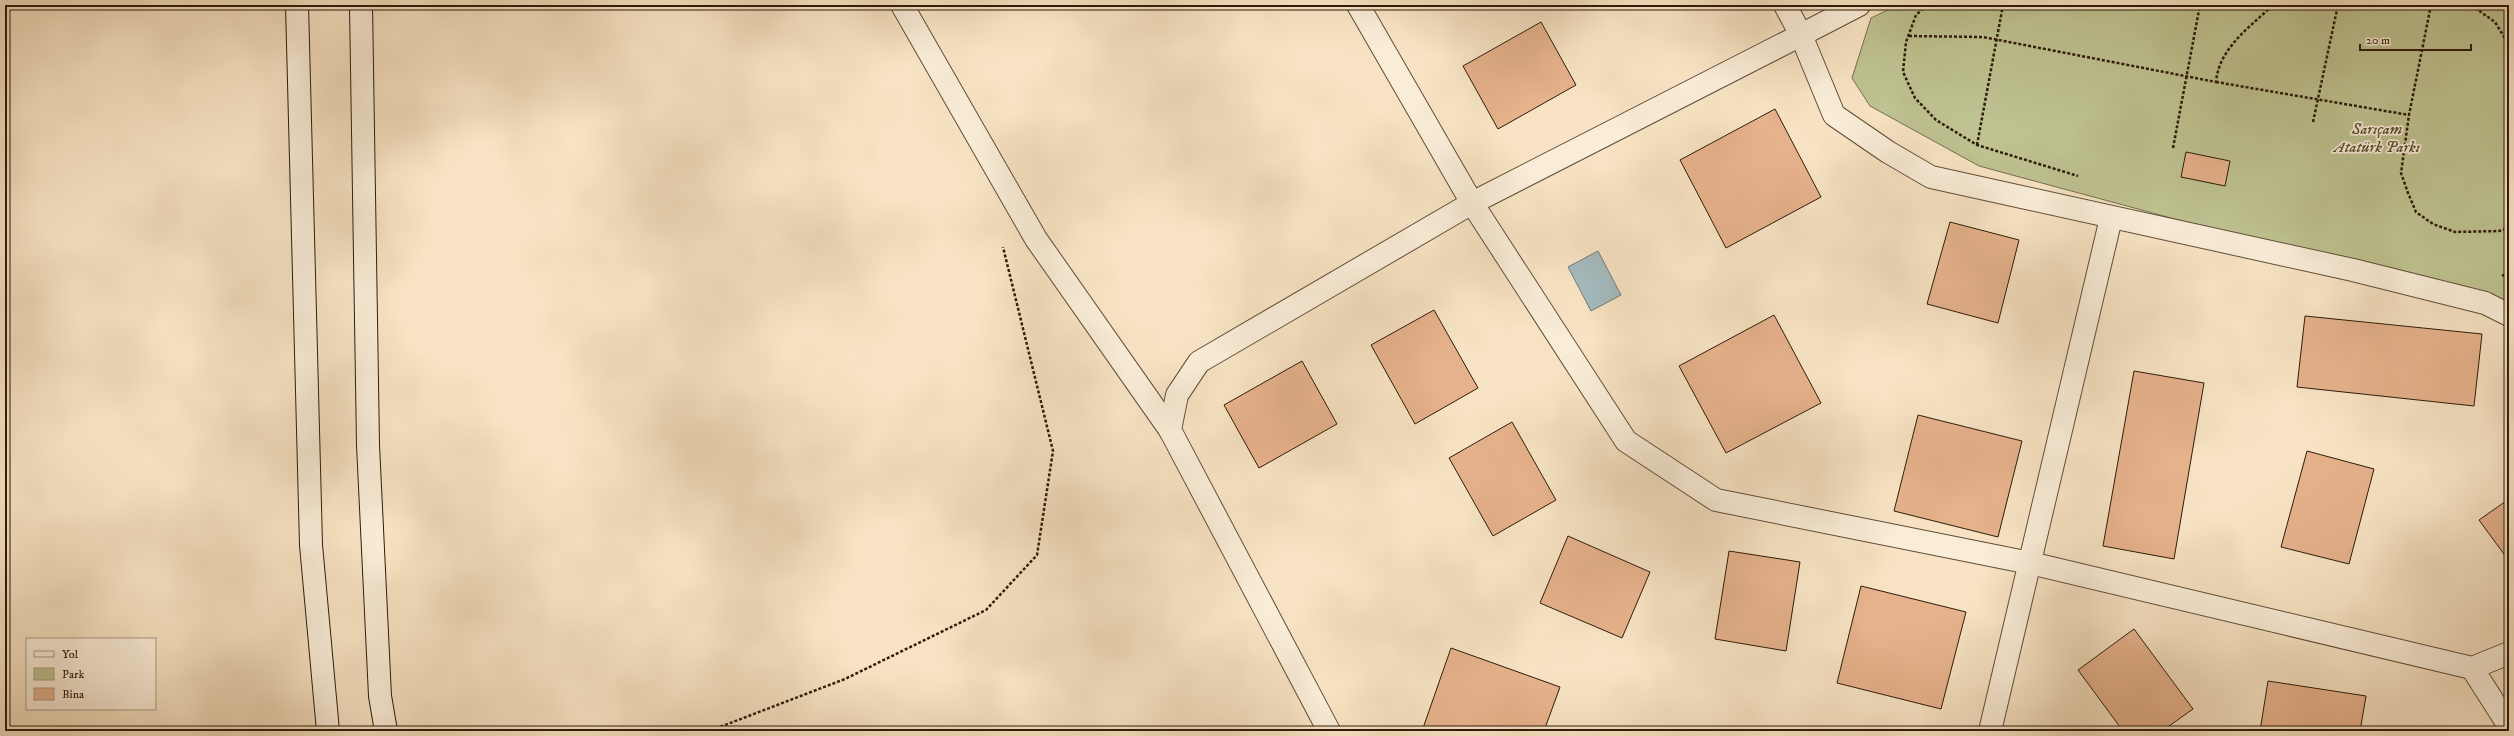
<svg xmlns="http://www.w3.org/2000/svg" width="2514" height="736" font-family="'IM FELL DW Pica',serif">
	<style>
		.green { fill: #bfc392; stroke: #766f4e }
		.water { fill: #a4bbbf; stroke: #747b77 }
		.building { fill: #e6b28c; stroke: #2d1b0a }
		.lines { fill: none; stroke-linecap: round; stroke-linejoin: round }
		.street-casing { stroke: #604d38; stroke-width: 24 }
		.secondary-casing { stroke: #2d1b0a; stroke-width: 24 }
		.path { stroke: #2d1b0a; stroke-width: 2.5; stroke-dasharray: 3 2; stroke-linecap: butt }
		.street { stroke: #faedd8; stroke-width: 22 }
		.secondary { stroke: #faedd8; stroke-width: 22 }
		.labels { text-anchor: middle; stroke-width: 3.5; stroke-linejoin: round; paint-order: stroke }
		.park-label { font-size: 16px; font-style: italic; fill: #594d33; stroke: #faedd8 }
	</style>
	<rect width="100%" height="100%" fill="#f7e3c3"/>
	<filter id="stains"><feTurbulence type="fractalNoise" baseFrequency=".005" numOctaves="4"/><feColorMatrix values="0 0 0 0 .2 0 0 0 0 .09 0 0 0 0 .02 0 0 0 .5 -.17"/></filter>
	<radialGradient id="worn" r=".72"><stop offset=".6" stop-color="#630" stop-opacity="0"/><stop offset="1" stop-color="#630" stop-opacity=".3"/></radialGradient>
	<polygon class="green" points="1898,5 2509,5 2509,315 2485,303 1979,166 1870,106 1852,78 1871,18"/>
	<polygon class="water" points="1598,251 1621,295 1591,311 1568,267"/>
	<g class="building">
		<polygon points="1541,22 1576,85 1498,129 1463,66"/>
		<polygon points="1775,109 1821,197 1726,248 1680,160"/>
		<polygon points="2186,152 2230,161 2225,186 2181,177"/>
		<polygon points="1950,222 2019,240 1998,323 1927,304"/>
		<polygon points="1434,310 1478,388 1415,424 1371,345"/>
		<polygon points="1774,315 1821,403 1726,453 1679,366"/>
		<polygon points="2305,316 2482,334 2474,406 2297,387"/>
		<polygon points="1302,361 1337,424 1259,468 1224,405"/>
		<polygon points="2134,371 2204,383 2174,559 2103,546"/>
		<polygon points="1918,415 2022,441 1998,537 1894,511"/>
		<polygon points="1512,422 1556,500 1493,536 1449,458"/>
		<polygon points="2307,451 2374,469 2349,564 2281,547"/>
		<polygon points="2509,499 2509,561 2479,520"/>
		<polygon points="1568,536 1650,572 1622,638 1540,603"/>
		<polygon points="1729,551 1800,562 1786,651 1715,639"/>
		<polygon points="1861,586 1966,612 1941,709 1837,683"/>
		<polygon points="2134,629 2193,709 2162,731 2123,731 2078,670"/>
		<polygon points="1451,648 1560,687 1544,731 1422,731"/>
		<polygon points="2268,681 2366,696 2360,731 2260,731"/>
	</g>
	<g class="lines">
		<g class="street-casing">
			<g id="street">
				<polyline points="902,5 1036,239 1170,430"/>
				<polyline points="1358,5 1472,203 1626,441 1716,500 2030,563 2472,668 2509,653"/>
				<polyline points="1859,5 1801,35 1834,115 1888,152 1931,177 2353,270 2485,303 2509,315"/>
				<polyline points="2472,668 2509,726"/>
				<polyline points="1329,731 1170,430 1177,395 1199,362 1472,203 1801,35 1785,5"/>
				<polyline points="1990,731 2111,218"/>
			</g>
		</g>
		<g class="secondary-casing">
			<g id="secondary">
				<polyline points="297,5 311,545 328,731"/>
				<polyline points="361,5 368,445 380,696 386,731"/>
			</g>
		</g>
		<g class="path">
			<polyline points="1927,5 1916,15 1906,42 1903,72 1915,98 1936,120 1977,145 2078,176"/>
			<polyline points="2431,5 2409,115 2401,173 2408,193 2416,212 2433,224 2455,232 2499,231 2509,228"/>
			<polyline points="2471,5 2495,22 2509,45"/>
			<path d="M1909 36 1983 37 2216 82C2219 48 2250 27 2273 5"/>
			<polyline points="2216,82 2409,115"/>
			<polyline points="2313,122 2338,5"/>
			<polyline points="1977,145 2003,5"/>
			<polyline points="2173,148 2200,5"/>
			<polyline points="2502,275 2509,277"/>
			<polyline points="416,729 712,730 845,679 986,610 1037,555 1053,451 1003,247"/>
		</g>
		<use href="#street" class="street"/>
		<use href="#secondary" class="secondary"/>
	</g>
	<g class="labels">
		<g class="park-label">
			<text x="2377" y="134">Sarıçam<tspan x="2377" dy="18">Atatürk Parkı</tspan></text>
		</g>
	</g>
	<rect width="2514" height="736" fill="none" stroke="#f7e3c3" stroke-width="20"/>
	<rect x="6" y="6" width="2502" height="724" fill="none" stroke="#2d1b0a" stroke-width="2"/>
	<rect x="10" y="10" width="2494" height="716" fill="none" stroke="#2d1b0a"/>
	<rect x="26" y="638" width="130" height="72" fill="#faedd8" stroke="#a89986"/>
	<rect x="34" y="651" width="20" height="6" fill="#faedd8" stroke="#a89986"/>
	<text x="62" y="658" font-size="12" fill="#2d1b0a">Yol</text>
	<rect x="34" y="668" width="20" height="12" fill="#bfc392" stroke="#a89986"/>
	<text x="62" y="678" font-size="12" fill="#2d1b0a">Park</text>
	<rect x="34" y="688" width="20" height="12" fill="#e6b28c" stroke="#a89986"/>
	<text x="62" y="698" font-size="12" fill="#2d1b0a">Bina</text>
	<path d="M2360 44v6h111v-6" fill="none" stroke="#2d1b0a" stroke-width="2"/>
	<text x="2366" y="44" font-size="12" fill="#2d1b0a" stroke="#faedd8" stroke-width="3" paint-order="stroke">20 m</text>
	<rect width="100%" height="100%" filter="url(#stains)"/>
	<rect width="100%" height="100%" fill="url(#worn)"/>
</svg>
